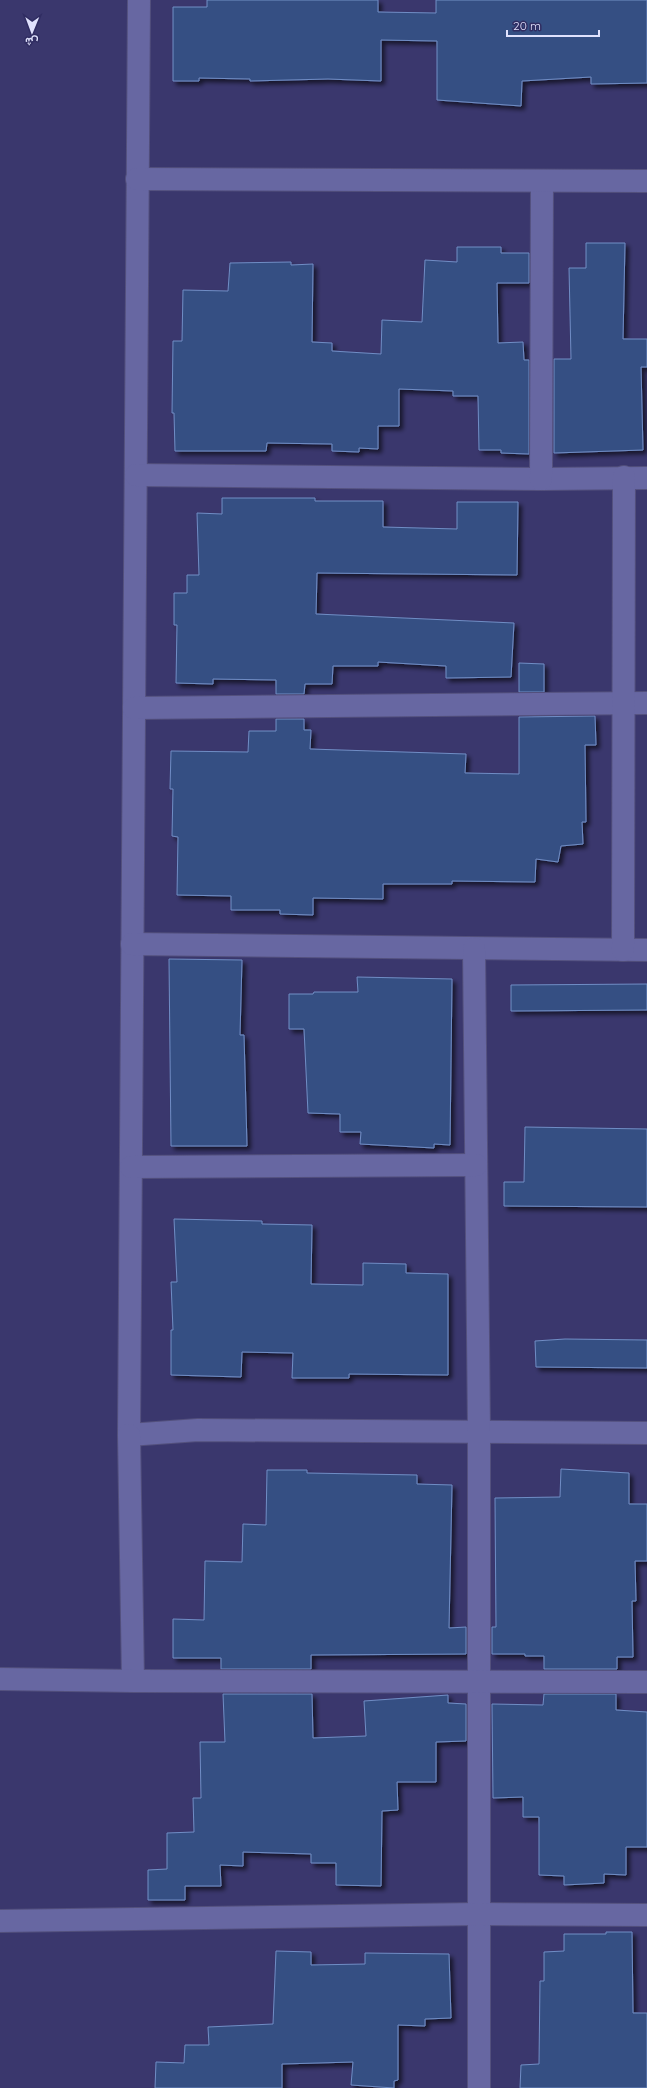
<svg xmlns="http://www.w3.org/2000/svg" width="647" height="2088" font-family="Quicksand,Vazirmatn,sans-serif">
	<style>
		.building { fill: #365083; stroke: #708dc5; filter: url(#shadow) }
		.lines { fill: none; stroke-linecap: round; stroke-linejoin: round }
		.minor-casing { stroke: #53507d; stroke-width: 24 }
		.tertiary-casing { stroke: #53507d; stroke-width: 24 }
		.minor { stroke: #6767a2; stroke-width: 22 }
		.tertiary { stroke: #6767a2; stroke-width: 22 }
	</style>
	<defs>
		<filter id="shadow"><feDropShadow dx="3.5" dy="3.5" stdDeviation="2" flood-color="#0009"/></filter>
	</defs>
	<rect width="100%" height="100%" fill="#3a376d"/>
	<g class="building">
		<polygon points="207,0 378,0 378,12 436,13 436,0 647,0 647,83 591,84 591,77 522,81 521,106 437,100 437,41 381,40 381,81 328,79 250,81 250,79 199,78 199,81 173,81 173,7 207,7"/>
		<polygon points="586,243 625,243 623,339 647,339 647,367 641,367 643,450 554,453 554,359 571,359 569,268 586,268"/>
		<polygon points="457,247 501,247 501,253 529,253 529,283 497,283 498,343 523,342 524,360 529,360 529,454 501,453 501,450 479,450 478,396 453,396 453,391 399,389 399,426 378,426 378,449 359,448 359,452 332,451 332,444 267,443 266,451 175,451 174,413 172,413 173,341 182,341 183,290 228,291 230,263 291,262 291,265 313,264 312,342 332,343 332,351 381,354 382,320 422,322 425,260 457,262"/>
		<polygon points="222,498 315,498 315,501 383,501 383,527 457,529 457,502 518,502 517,575 317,573 316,614 514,623 511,677 446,678 446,666 378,662 378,666 333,666 332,684 305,684 304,694 276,694 276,680 213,679 213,684 176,683 177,625 174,625 174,593 187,593 187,575 199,575 197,513 222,514"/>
		<polygon points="519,663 544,664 544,692 519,692"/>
		<polygon points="595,716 596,745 585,745 586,822 582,822 583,844 561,846 558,862 536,859 535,882 452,881 452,884 383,884 383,899 313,898 313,915 280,914 280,910 231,910 231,896 177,895 178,837 172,836 173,789 170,789 171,751 248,752 249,731 276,731 276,719 304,719 304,730 311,730 310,749 466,754 465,773 519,774 519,717"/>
		<polygon points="169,959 242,960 240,1035 244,1035 247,1146 171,1146"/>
		<polygon points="357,977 452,979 450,1145 434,1144 434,1148 360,1144 361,1132 340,1132 340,1114 308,1113 304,1029 289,1029 289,994 313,994 314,992 358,992"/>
		<polygon points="647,984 647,1010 511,1011 511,985"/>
		<polygon points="525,1127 647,1129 647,1207 504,1206 504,1182 524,1182"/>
		<polygon points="174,1219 262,1221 262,1224 312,1225 311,1284 363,1285 363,1263 406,1264 406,1273 448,1274 448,1375 349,1374 349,1378 292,1378 293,1353 242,1352 241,1377 171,1375 171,1330 173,1330 171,1282 177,1282"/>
		<polygon points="565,1339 647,1340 647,1368 536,1367 535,1341"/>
		<polygon points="561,1469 629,1473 629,1504 647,1504 647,1561 635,1561 636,1601 632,1601 633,1657 617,1657 617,1669 544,1669 544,1656 525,1656 525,1654 492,1654 492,1627 496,1627 495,1498 560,1497"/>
		<polygon points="267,1470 307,1470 307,1473 417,1475 417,1484 452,1485 449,1628 466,1627 466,1654 311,1655 311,1669 221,1669 221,1658 173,1658 173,1619 204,1620 205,1561 242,1562 243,1524 266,1525"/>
		<polygon points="223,1694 312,1694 313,1738 366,1736 364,1701 448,1695 448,1703 466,1704 466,1741 436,1742 436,1782 397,1782 398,1810 382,1811 381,1886 336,1885 336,1863 311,1863 311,1854 243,1852 243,1866 220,1865 221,1886 185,1886 185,1900 148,1900 148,1870 167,1869 167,1833 194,1832 193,1798 201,1798 200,1742 225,1742"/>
		<polygon points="544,1694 616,1694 616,1710 647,1712 647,1847 626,1847 626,1875 604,1874 604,1883 564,1885 564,1876 539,1875 539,1817 523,1817 523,1797 493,1798 492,1704 543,1705"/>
		<polygon points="606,1932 632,1932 633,2013 647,2013 647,2088 520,2088 521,2065 539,2064 540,1981 544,1981 544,1952 564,1951 564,1934 606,1934"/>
		<polygon points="276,1951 311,1952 311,1965 365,1964 365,1953 449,1954 451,2018 425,2019 425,2026 398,2025 398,2080 394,2081 394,2088 351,2085 353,2062 282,2064 282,2088 155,2088 156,2062 184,2063 185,2045 209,2045 208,2027 273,2024"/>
	</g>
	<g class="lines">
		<g class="minor-casing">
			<g id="minor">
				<polyline points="139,0 129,1435 198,1430 647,1433"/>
				<polyline points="136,475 541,479 647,478"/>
				<polyline points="541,479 542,181"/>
				<polyline points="134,708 647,703"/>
				<polyline points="132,944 647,950"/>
				<polyline points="474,949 479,1431 479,2088"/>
				<polyline points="623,950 624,477"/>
				<polyline points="131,1167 476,1165"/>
				<polyline points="129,1435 133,1681"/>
				<polyline points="0,1679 133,1681 647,1682"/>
				<polyline points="0,1921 478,1914 647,1915"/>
			</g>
		</g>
		<g class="tertiary-casing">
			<polyline id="tertiary" points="137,179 647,181"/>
		</g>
		<use href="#minor" class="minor"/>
		<use href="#tertiary" class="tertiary"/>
	</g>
	<g transform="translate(32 32) rotate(181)" stroke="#302d62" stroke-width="3" paint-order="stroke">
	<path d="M0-3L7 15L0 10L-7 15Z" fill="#e0e2fd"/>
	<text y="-6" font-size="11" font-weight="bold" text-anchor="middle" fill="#e0e2fd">ش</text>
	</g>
	<path d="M507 30v6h92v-6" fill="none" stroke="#e0e2fd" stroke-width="2"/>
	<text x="513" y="30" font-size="12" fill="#e0e2fd" stroke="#302d62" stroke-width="3" paint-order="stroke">20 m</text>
</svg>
